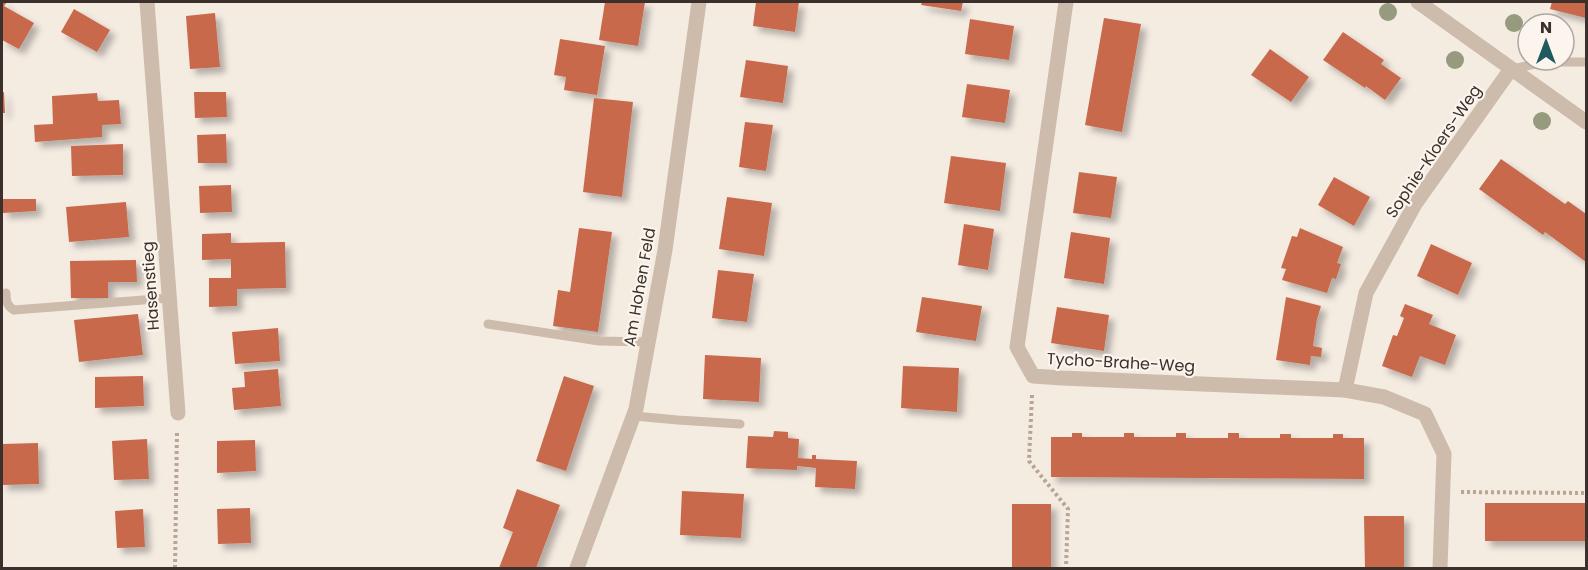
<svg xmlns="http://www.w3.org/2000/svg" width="1588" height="570" font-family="Poppins,sans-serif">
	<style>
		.building { fill: #c8694b; filter: url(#shadow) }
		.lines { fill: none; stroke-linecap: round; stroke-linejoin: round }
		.path { stroke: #b9a596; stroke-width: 4; stroke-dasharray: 3 3; stroke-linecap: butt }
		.lane { stroke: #cdbbac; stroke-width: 9 }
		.street { stroke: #cdbbac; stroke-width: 15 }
		.tree { fill: #969b7f }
		.labels { text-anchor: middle; stroke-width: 4.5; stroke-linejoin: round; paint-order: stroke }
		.street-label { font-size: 16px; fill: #3b302b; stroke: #fbf5ee }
	</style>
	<defs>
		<filter id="shadow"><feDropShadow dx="5.5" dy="5.5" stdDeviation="3" flood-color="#0004"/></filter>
	</defs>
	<rect width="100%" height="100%" fill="#f4ebe1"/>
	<g class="building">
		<polygon points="2,2 7,2 4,6 34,23 19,49 2,40"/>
		<polygon points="605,2 645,2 638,46 599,40"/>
		<polygon points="756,2 799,2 795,32 753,26"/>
		<polygon points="922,2 963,2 961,11 921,5"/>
		<polygon points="1552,2 1586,2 1586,18 1550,9"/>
		<polygon points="74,9 110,30 97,52 61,32"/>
		<polygon points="215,13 220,67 190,69 186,16"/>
		<polygon points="1104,18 1141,24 1122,132 1085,125"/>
		<polygon points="970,19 1014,26 1009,60 965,54"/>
		<polygon points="1343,32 1384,60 1381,64 1401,78 1385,100 1366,86 1365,88 1323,60"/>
		<polygon points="560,39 605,46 597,95 564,90 566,77 554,75"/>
		<polygon points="1270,49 1309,77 1291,102 1251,75"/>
		<polygon points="746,60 788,66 783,103 740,97"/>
		<polygon points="967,84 1010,90 1005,123 962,117"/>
		<polygon points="4,92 5,113 2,113 2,93"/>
		<polygon points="194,92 226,92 227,117 195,118"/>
		<polygon points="97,93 98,101 119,100 121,124 102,125 102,137 35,142 34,125 53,124 52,96"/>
		<polygon points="594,98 633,102 622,197 583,192"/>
		<polygon points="745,122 773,125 766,171 739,167"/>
		<polygon points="226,134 227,163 198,163 197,135"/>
		<polygon points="123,144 123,175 72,176 71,146"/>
		<polygon points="951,156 1006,163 1000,211 944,203"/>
		<polygon points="1501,159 1565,204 1568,201 1586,214 1586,262 1545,232 1543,235 1479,189"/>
		<polygon points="1079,172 1117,177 1111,218 1073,213"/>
		<polygon points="1334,177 1370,197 1354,226 1318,205"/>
		<polygon points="231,185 232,212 200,213 199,186"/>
		<polygon points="727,197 772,203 764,256 719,249"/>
		<polygon points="2,199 36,199 36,211 3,213"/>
		<polygon points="126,202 129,237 69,242 66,207"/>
		<polygon points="964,224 994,229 988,270 958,265"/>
		<polygon points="579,228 612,232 598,332 553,326 558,290 570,292"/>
		<polygon points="1300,228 1343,247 1337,263 1341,264 1336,279 1332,278 1327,293 1282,280 1286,269 1281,268 1292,236 1297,237"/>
		<polygon points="1071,232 1110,238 1104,284 1064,278"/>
		<polygon points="231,233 231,243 285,242 286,288 237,289 237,306 209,307 209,278 231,278 231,259 202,260 202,234"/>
		<polygon points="1431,244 1472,263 1458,295 1417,276"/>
		<polygon points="136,260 137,282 108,282 108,298 71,298 70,261"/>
		<polygon points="718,270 754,274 747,322 712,318"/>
		<polygon points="922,297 982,306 976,341 916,332"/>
		<polygon points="1286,297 1321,306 1317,319 1313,346 1322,348 1321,357 1311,356 1310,365 1276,360"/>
		<polygon points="1405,304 1433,315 1429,324 1456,335 1445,365 1420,356 1412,377 1382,366 1393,335 1397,336 1404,318 1400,316"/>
		<polygon points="1057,307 1109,315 1104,351 1051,343"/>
		<polygon points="138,314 143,355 79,362 74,320"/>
		<polygon points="278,328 280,361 235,364 232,332"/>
		<polygon points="705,355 761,358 759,402 703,399"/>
		<polygon points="903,366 959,368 957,412 901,408"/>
		<polygon points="278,369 281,406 234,410 232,388 245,387 244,372"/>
		<polygon points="143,376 144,406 95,408 95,377"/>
		<polygon points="564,376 594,386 566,471 536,461"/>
		<polygon points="774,431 788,432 788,438 799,439 798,458 812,459 812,455 816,455 816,459 857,461 855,489 815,487 816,468 797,466 797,470 746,468 748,436 773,437"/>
		<polygon points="1072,433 1082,433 1082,437 1124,437 1124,433 1134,433 1134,437 1176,437 1176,433 1186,433 1186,438 1228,438 1228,433 1239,433 1239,438 1280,438 1280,434 1291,434 1291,438 1333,438 1333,434 1343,434 1343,438 1364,438 1364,479 1051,477 1051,437 1072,437"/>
		<polygon points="147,439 149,479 114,480 112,441"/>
		<polygon points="255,440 256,471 217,473 217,441"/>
		<polygon points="38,443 39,484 2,485 2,444"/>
		<polygon points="517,489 560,505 536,568 499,568 513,532 503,528"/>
		<polygon points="682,491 744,494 741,538 680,535"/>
		<rect x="1485" y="503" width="101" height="38"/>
		<rect x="1012" y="504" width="39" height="64"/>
		<polygon points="250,508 251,543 218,544 217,509"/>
		<polygon points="143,509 145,547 117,548 115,511"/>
		<polygon points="1364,516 1404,516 1404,568 1365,568"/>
	</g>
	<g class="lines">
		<g class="path">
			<polyline points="1032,395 1029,461 1068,509 1066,568"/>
			<polyline points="1461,492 1586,493"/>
			<polyline points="175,568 177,431"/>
		</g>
		<g class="lane">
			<polyline points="1512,69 1545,62 1586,62"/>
			<path d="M6 293C6 301 7 306 14 310L169 298"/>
			<polyline points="488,324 599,341 648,342"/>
			<polyline points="634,416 678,420 740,424"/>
		</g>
		<g class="street">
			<polyline points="147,2 178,413"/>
			<polyline points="1066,2 1017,347 1033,376 1062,378 1345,390 1384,397 1425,414 1444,454 1440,568"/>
			<polyline points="1418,2 1586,122"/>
			<polyline points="1345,390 1366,293 1415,204 1511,69"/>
			<polyline points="577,568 636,409 665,250 699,2"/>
		</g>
	</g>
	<g class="tree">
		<circle cx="1388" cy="12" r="9"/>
		<circle cx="1514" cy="23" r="9"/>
		<circle cx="1455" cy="60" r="9"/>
		<circle cx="1542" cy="121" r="9"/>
	</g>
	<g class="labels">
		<g class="street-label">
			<text transform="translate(1433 151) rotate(-56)" y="6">Sophie-Kloers-Weg</text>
			<text transform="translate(150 286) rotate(-94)" y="6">Hasenstieg</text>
			<text transform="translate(639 287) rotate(-80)" y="6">Am Hohen Feld</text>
			<text transform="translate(1121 362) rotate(3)" y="6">Tycho-Brahe-Weg</text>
		</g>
	</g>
	<rect width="1588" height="570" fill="none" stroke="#3b302b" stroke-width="6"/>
	<g transform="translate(1546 42)"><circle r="28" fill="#fbf5ee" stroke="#aea6a0" stroke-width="1.5"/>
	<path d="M0-4.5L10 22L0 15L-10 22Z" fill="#1f5a5e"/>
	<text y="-9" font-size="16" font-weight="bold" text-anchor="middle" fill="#3b302b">N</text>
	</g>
</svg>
